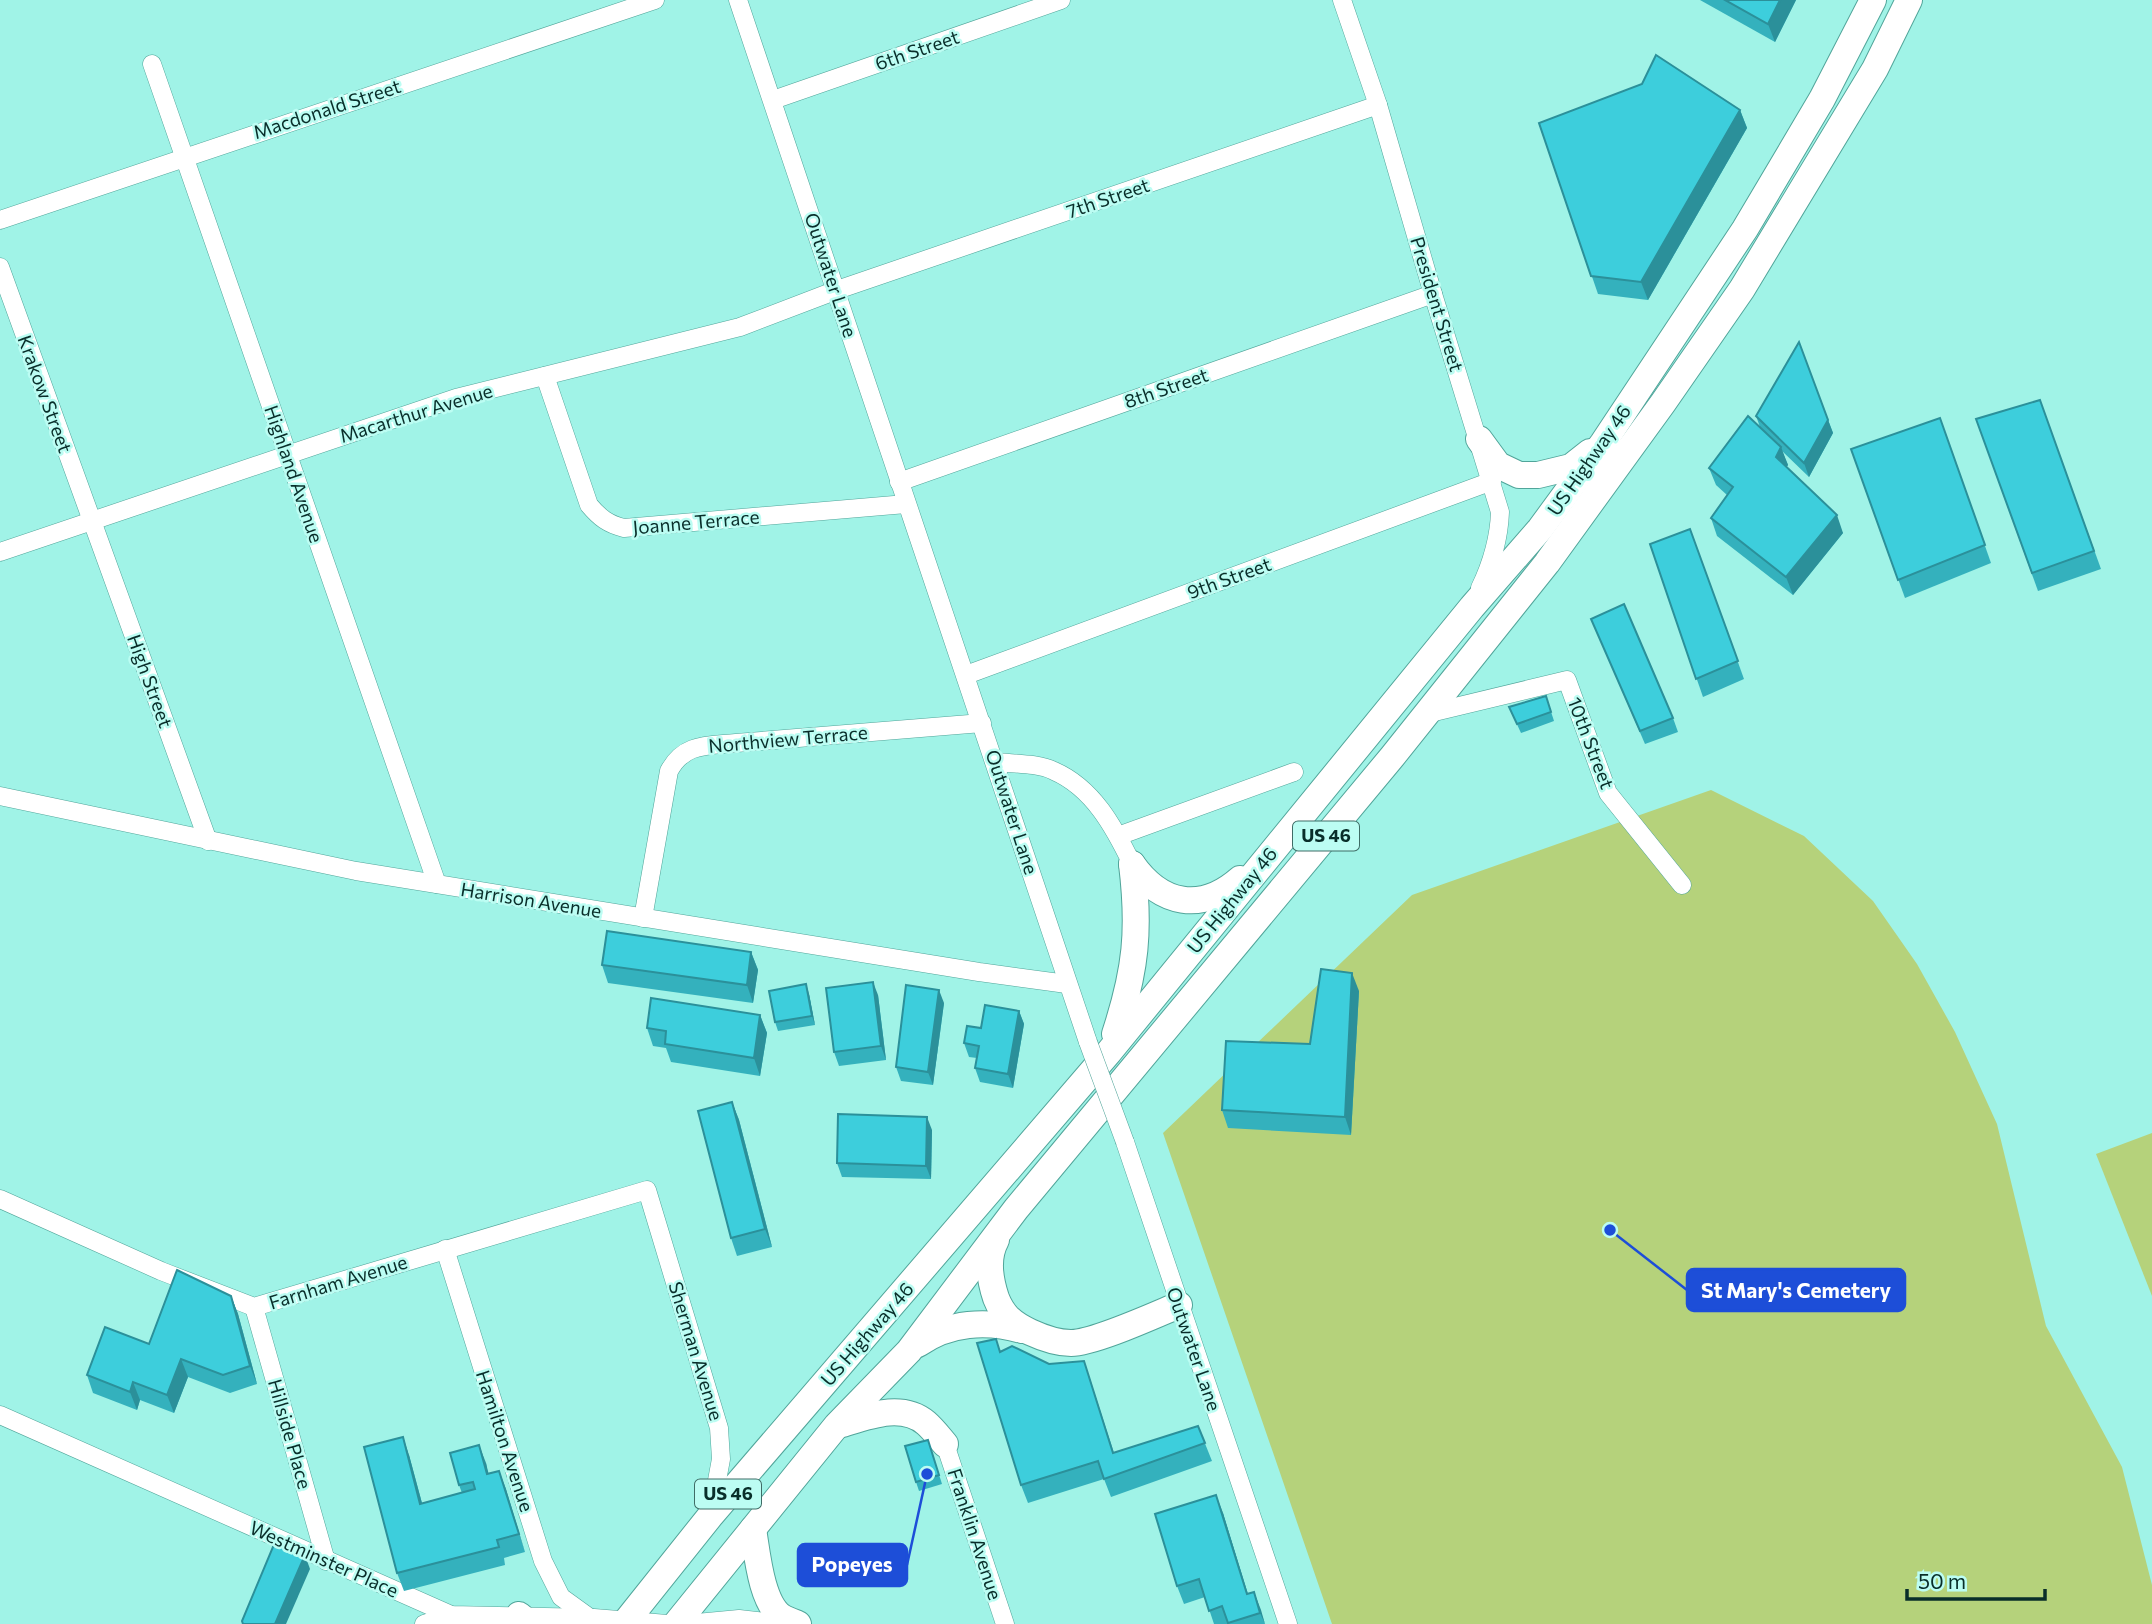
<svg xmlns="http://www.w3.org/2000/svg" width="2152" height="1624" font-family="Commissioner,sans-serif">
	<style>
		.green { fill: #b5d27b }
		.lines { fill: none; stroke-linecap: round; stroke-linejoin: round }
		.minor-casing { stroke: #51a59a; stroke-width: 19 }
		.highway-casing { stroke: #51a59a; stroke-width: 28 }
		.minor { stroke: #fff; stroke-width: 18 }
		.highway { stroke: #fff; stroke-width: 26 }
		.minor-bridge-casing { stroke: #51a59a; stroke-width: 19; stroke-linecap: butt }
		.minor-bridge { stroke: #fff; stroke-width: 18 }
		.wall { fill: #34b1bd }
		.shaded-wall { fill: #2b909a }
		.building { fill: #3dcedc; stroke: #2b909a; stroke-width: 2 }
		.labels { text-anchor: middle; stroke-width: 5; stroke-linejoin: round; paint-order: stroke }
		.shield { fill: #bcfdf3; stroke: #3f6c66; stroke-width: 2 }
		.shield-label { font-size: 18px; font-weight: bold; fill: #092e2a }
		.street-label { font-size: 19px; fill: #092e2a; stroke: #bcfdf3 }
		.leader { fill: none; stroke: #1d4ed8; stroke-width: 2.5 }
		.callout-dot { fill: #1d4ed8; stroke: #bcfdf3; stroke-width: 2.5 }
		.callout { fill: #1d4ed8; stroke: #1d4ed8; stroke-width: 2.5 }
		.callout-label { font-size: 21px; text-anchor: middle; font-weight: bold; fill: #fff }
	</style>
	<rect width="100%" height="100%" fill="#a0f3e7"/>
	<g class="green">
		<polygon points="1711,790 1804,836 1873,901 1917,964 1955,1032 1997,1124 2046,1326 2122,1467 2152,1585 2152,1624 1332,1624 1163,1133 1412,895"/>
		<polygon points="2152,1133 2152,1296 2096,1154"/>
	</g>
	<g class="lines">
		<g class="minor-casing">
			<g id="minor">
				<polyline points="738,0 1088,1042"/>
				<path d="M1342 0 1378 105 1433 294 1500 512C1499 540 1492 563 1480 588"/>
				<polyline points="152,64 437,884"/>
				<polyline points="773,100 1061,0"/>
				<polyline points="0,220 655,0"/>
				<polyline points="0,267 208,841"/>
				<path d="M545 376 589 505C600 518 608 524 624 528L906 504"/>
				<polyline points="899,482 1433,294"/>
				<polyline points="0,552 456,398 740,327 837,290 1378,105"/>
				<polyline points="966,675 1492,481"/>
				<polyline points="1426,714 1567,680 1608,793 1682,885"/>
				<path d="M996 762C1014 764 1038 763 1054 771 1093 788 1114 827 1132 864"/>
				<polyline points="0,796 356,871 979,972 1067,984"/>
				<polyline points="1118,836 1294,772"/>
				<path d="M643 918 669 771C684 743 707 746 736 743L982 723"/>
				<polyline points="1125,1142 1288,1624"/>
				<polyline points="0,1199 161,1271 254,1307 647,1190 719,1428 721,1459 711,1513"/>
				<polyline points="445,1249 543,1561 561,1597 590,1618"/>
				<polyline points="254,1307 326,1561"/>
				<polyline points="0,1415 451,1615 594,1618 667,1624"/>
				<polyline points="945,1444 1005,1624"/>
				<polyline points="424,1624 451,1615"/>
				<polyline points="686,1624 739,1619 782,1624"/>
			</g>
		</g>
		<g class="highway-casing">
			<g id="highway">
				<polyline points="1479,439 1498,465 1519,475 1538,475 1571,467 1590,452"/>
				<path d="M1132 864C1161 905 1201 913 1240 879"/>
				<path d="M1115 1034C1136 970 1140 930 1132 864"/>
				<path d="M996 1240C986 1258 990 1280 996 1298 1003 1316 1013 1324 1030 1332 1043 1338 1056 1343 1071 1343 1094 1343 1155 1315 1179 1305"/>
				<path d="M918 1344C949 1322 987 1320 1022 1330"/>
				<path d="M839 1425C866 1417 901 1402 926 1423 933 1429 939 1437 945 1444"/>
				<path d="M753 1529C757 1552 761 1603 782 1617 787 1620 793 1622 798 1624"/>
				<polyline points="519,1615 530,1624"/>
				<polyline points="624,1624 711,1515 1109,1052 1472,607 1540,529 1603,443 1745,229 1822,99 1873,0"/>
				<polyline points="676,1624 837,1425 909,1351 1016,1209 1392,757 1547,563 1663,403 1742,289 1875,69 1909,0"/>
			</g>
		</g>
		<use href="#minor" class="minor"/>
		<use href="#highway" class="highway"/>
		<g class="minor-bridge-casing">
			<polyline id="minor-bridge" points="1088,1042 1125,1142"/>
		</g>
		<use href="#minor-bridge" class="minor-bridge"/>
	</g>
	<g class="wall">
		<polygon points="1700,0 1796,0 1775,42"/>
		<polygon points="1740,110 1747,128 1648,300 1598,294 1539,123"/>
		<polygon points="1799,342 1833,433 1809,477 1782,451 1788,465 1786,467 1843,533 1793,595 1717,536 1711,518 1727,495 1716,485 1709,468 1760,427 1756,416"/>
		<polygon points="2040,400 2101,569 2038,591 1976,419"/>
		<polygon points="1940,418 1991,563 1905,598 1851,449"/>
		<polygon points="1690,529 1744,679 1703,697 1650,544"/>
		<polygon points="1591,619 1673,718 1678,732 1645,744"/>
		<polygon points="1546,696 1554,721 1521,733 1509,707"/>
		<polygon points="751,952 758,970 753,1003 608,983 602,965"/>
		<polygon points="1359,991 1351,1135 1228,1128 1222,1110 1310,1044"/>
		<polygon points="809,994 815,1025 778,1031 775,1022"/>
		<polygon points="878,995 886,1060 839,1066 834,1052"/>
		<polygon points="944,1003 933,1085 901,1081 896,1067"/>
		<polygon points="1019,1011 1024,1024 1013,1088 980,1082 975,1068 977,1058 969,1057 964,1043 981,1028"/>
		<polygon points="760,1015 767,1033 760,1076 671,1062 666,1048 653,1046 647,1028"/>
		<polygon points="732,1102 739,1120 772,1247 737,1256 731,1238"/>
		<polygon points="932,1130 931,1179 842,1177 837,1163"/>
		<polygon points="231,1296 238,1314 257,1384 230,1393 188,1377 174,1413 140,1400 137,1410 93,1393 87,1375 149,1344"/>
		<polygon points="1001,1352 1049,1364 1090,1379 1114,1453 1198,1426 1212,1461 1111,1497 1104,1479 1028,1503 1021,1485"/>
		<polygon points="928,1440 942,1484 919,1491 916,1482"/>
		<polygon points="409,1455 422,1503 462,1493 459,1485 486,1463 488,1474 499,1471 525,1552 504,1558 505,1565 404,1591 397,1573"/>
		<polygon points="1223,1513 1248,1594 1254,1592 1265,1624 1214,1624 1205,1597 1184,1604 1177,1586"/>
	</g>
	<g class="shaded-wall">
		<polygon points="1780,0 1796,0 1775,42 1768,24"/>
		<polygon points="1740,110 1747,128 1648,300 1641,282"/>
		<polygon points="1828,420 1833,433 1809,477 1804,463"/>
		<polygon points="1781,447 1788,465 1782,475 1776,457"/>
		<polygon points="1837,515 1843,533 1793,595 1786,577"/>
		<polygon points="751,952 758,970 753,1003 747,985"/>
		<polygon points="1352,973 1359,991 1351,1135 1345,1117"/>
		<polygon points="873,982 878,995 886,1060 881,1046"/>
		<polygon points="806,984 809,994 815,1025 812,1016"/>
		<polygon points="939,990 944,1003 933,1085 928,1072"/>
		<polygon points="1019,1011 1024,1024 1013,1088 1008,1074"/>
		<polygon points="760,1015 767,1033 760,1076 754,1058"/>
		<polygon points="732,1102 739,1120 772,1247 765,1229"/>
		<polygon points="927,1117 932,1130 931,1179 926,1166"/>
		<polygon points="231,1296 238,1314 257,1384 250,1366"/>
		<polygon points="181,1359 188,1377 174,1413 167,1395"/>
		<polygon points="133,1382 140,1400 137,1410 130,1392"/>
		<polygon points="403,1437 409,1455 427,1522 420,1504"/>
		<polygon points="479,1445 486,1463 493,1492 487,1474"/>
		<polygon points="499,1471 506,1489 525,1552 519,1534"/>
		<polygon points="1216,1495 1223,1513 1253,1612 1247,1594"/>
		<polygon points="305,1555 310,1569 286,1624 275,1624"/>
		<polygon points="1254,1592 1261,1610 1265,1624 1260,1613"/>
	</g>
	<g class="building">
		<polygon points="1725,0 1780,0 1768,24"/>
		<polygon points="1656,55 1740,110 1641,282 1591,276 1539,123 1642,84"/>
		<polygon points="1799,342 1828,420 1804,463 1756,416"/>
		<polygon points="2040,400 2094,551 2032,573 1976,419"/>
		<polygon points="1748,416 1781,447 1776,457 1837,515 1786,577 1711,518 1733,487 1709,468"/>
		<polygon points="1940,418 1985,545 1898,580 1851,449"/>
		<polygon points="1690,529 1738,661 1696,679 1650,544"/>
		<polygon points="1624,604 1673,718 1640,731 1591,619"/>
		<polygon points="1546,696 1551,712 1517,724 1509,707"/>
		<polygon points="607,931 751,952 747,985 602,965"/>
		<polygon points="1321,969 1352,973 1345,1117 1222,1110 1226,1041 1310,1044"/>
		<polygon points="873,982 881,1046 834,1052 826,988"/>
		<polygon points="806,984 812,1016 775,1022 769,991"/>
		<polygon points="906,985 939,990 928,1072 896,1067"/>
		<polygon points="651,998 760,1015 754,1058 665,1044 666,1031 647,1028"/>
		<polygon points="985,1005 1019,1011 1008,1074 975,1068 979,1046 964,1043 967,1026 981,1028"/>
		<polygon points="732,1102 765,1229 731,1238 698,1111"/>
		<polygon points="838,1114 927,1117 926,1166 837,1163"/>
		<polygon points="177,1270 231,1296 250,1366 223,1375 181,1359 167,1395 133,1382 130,1392 87,1375 105,1327 149,1344"/>
		<polygon points="996,1339 1000,1352 1012,1346 1049,1364 1084,1361 1113,1453 1198,1426 1205,1443 1104,1479 1098,1461 1021,1485 977,1343"/>
		<polygon points="403,1437 420,1504 475,1489 473,1482 459,1485 450,1453 479,1445 487,1474 499,1471 519,1534 497,1540 499,1547 397,1573 364,1447"/>
		<polygon points="928,1440 939,1475 916,1482 905,1446"/>
		<polygon points="1216,1495 1247,1594 1254,1592 1260,1613 1228,1623 1222,1606 1209,1611 1199,1579 1177,1586 1155,1514"/>
		<polygon points="275,1542 305,1555 275,1624 243,1624 242,1621"/>
	</g>
	<g class="labels">
		<g class="shield">
			<rect x="1293" y="821.5" width="66" height="29" rx="5"/>
			<rect x="695" y="1479.5" width="66" height="29" rx="5"/>
		</g>
		<g class="shield-label">
			<text x="1326" y="842">US 46</text>
			<text x="728" y="1500">US 46</text>
		</g>
		<g class="street-label">
			<text transform="translate(917 50) rotate(-19)" y="7">6th Street</text>
			<text transform="translate(327 109) rotate(-18)" y="7">Macdonald Street</text>
			<text transform="translate(1108 198) rotate(-19)" y="7">7th Street</text>
			<text transform="translate(831 275) rotate(72)" y="7">Outwater Lane</text>
			<text transform="translate(1437 304) rotate(73)" y="7">President Street</text>
			<text transform="translate(1166 388) rotate(-19)" y="7">8th Street</text>
			<text transform="translate(45 394) rotate(70)" y="7">Krakow Street</text>
			<text transform="translate(416 413) rotate(-17)" y="7">Macarthur Avenue</text>
			<text transform="translate(1589 460) rotate(-55)" y="7">US Highway 46</text>
			<text transform="translate(294 474) rotate(71)" y="7">Highland Avenue</text>
			<text transform="translate(696 522) rotate(-5)" y="7">Joanne Terrace</text>
			<text transform="translate(1229 578) rotate(-20)" y="7">9th Street</text>
			<text transform="translate(150 681) rotate(70)" y="7">High Street</text>
			<text transform="translate(788 739) rotate(-5)" y="7">Northview Terrace</text>
			<text transform="translate(1591 743) rotate(69)" y="7">10th Street</text>
			<text transform="translate(1012 812) rotate(72)" y="7">Outwater Lane</text>
			<text transform="translate(531 900) rotate(9)" y="7">Harrison Avenue</text>
			<text transform="translate(1232 900) rotate(-51)" y="7">US Highway 46</text>
			<text transform="translate(338 1282) rotate(-17)" y="7">Farnham Avenue</text>
			<text transform="translate(867 1334) rotate(-49)" y="7">US Highway 46</text>
			<text transform="translate(1194 1349) rotate(71)" y="7">Outwater Lane</text>
			<text transform="translate(696 1351) rotate(73)" y="7">Sherman Avenue</text>
			<text transform="translate(290 1434) rotate(74)" y="7">Hillside Place</text>
			<text transform="translate(505 1441) rotate(72)" y="7">Hamilton Avenue</text>
			<text transform="translate(975 1534) rotate(72)" y="7">Franklin Avenue</text>
			<text transform="translate(324 1559) rotate(24)" y="7">Westminster Place</text>
		</g>
	</g>
	<path class="leader" d="M1610 1230L1687 1290M927 1474L907 1565"/>
	<g class="callout-dot">
		<circle cx="1610" cy="1230" r="7"/>
		<circle cx="927" cy="1474" r="7"/>
	</g>
	<g class="callout">
		<rect x="1687" y="1269" width="218" height="42" rx="7"/>
		<rect x="798" y="1544" width="109" height="42" rx="7"/>
	</g>
	<g class="callout-label">
		<text x="1796" y="1298">St Mary's Cemetery</text>
		<text x="852" y="1572">Popeyes</text>
	</g>
	<path d="M1907 1589v10h138v-10" fill="none" stroke="#092e2a" stroke-width="3.5"/>
	<text x="1918" y="1589" font-size="21" fill="#092e2a" stroke="#bcfdf3" stroke-width="5" paint-order="stroke">50 m</text>
</svg>
